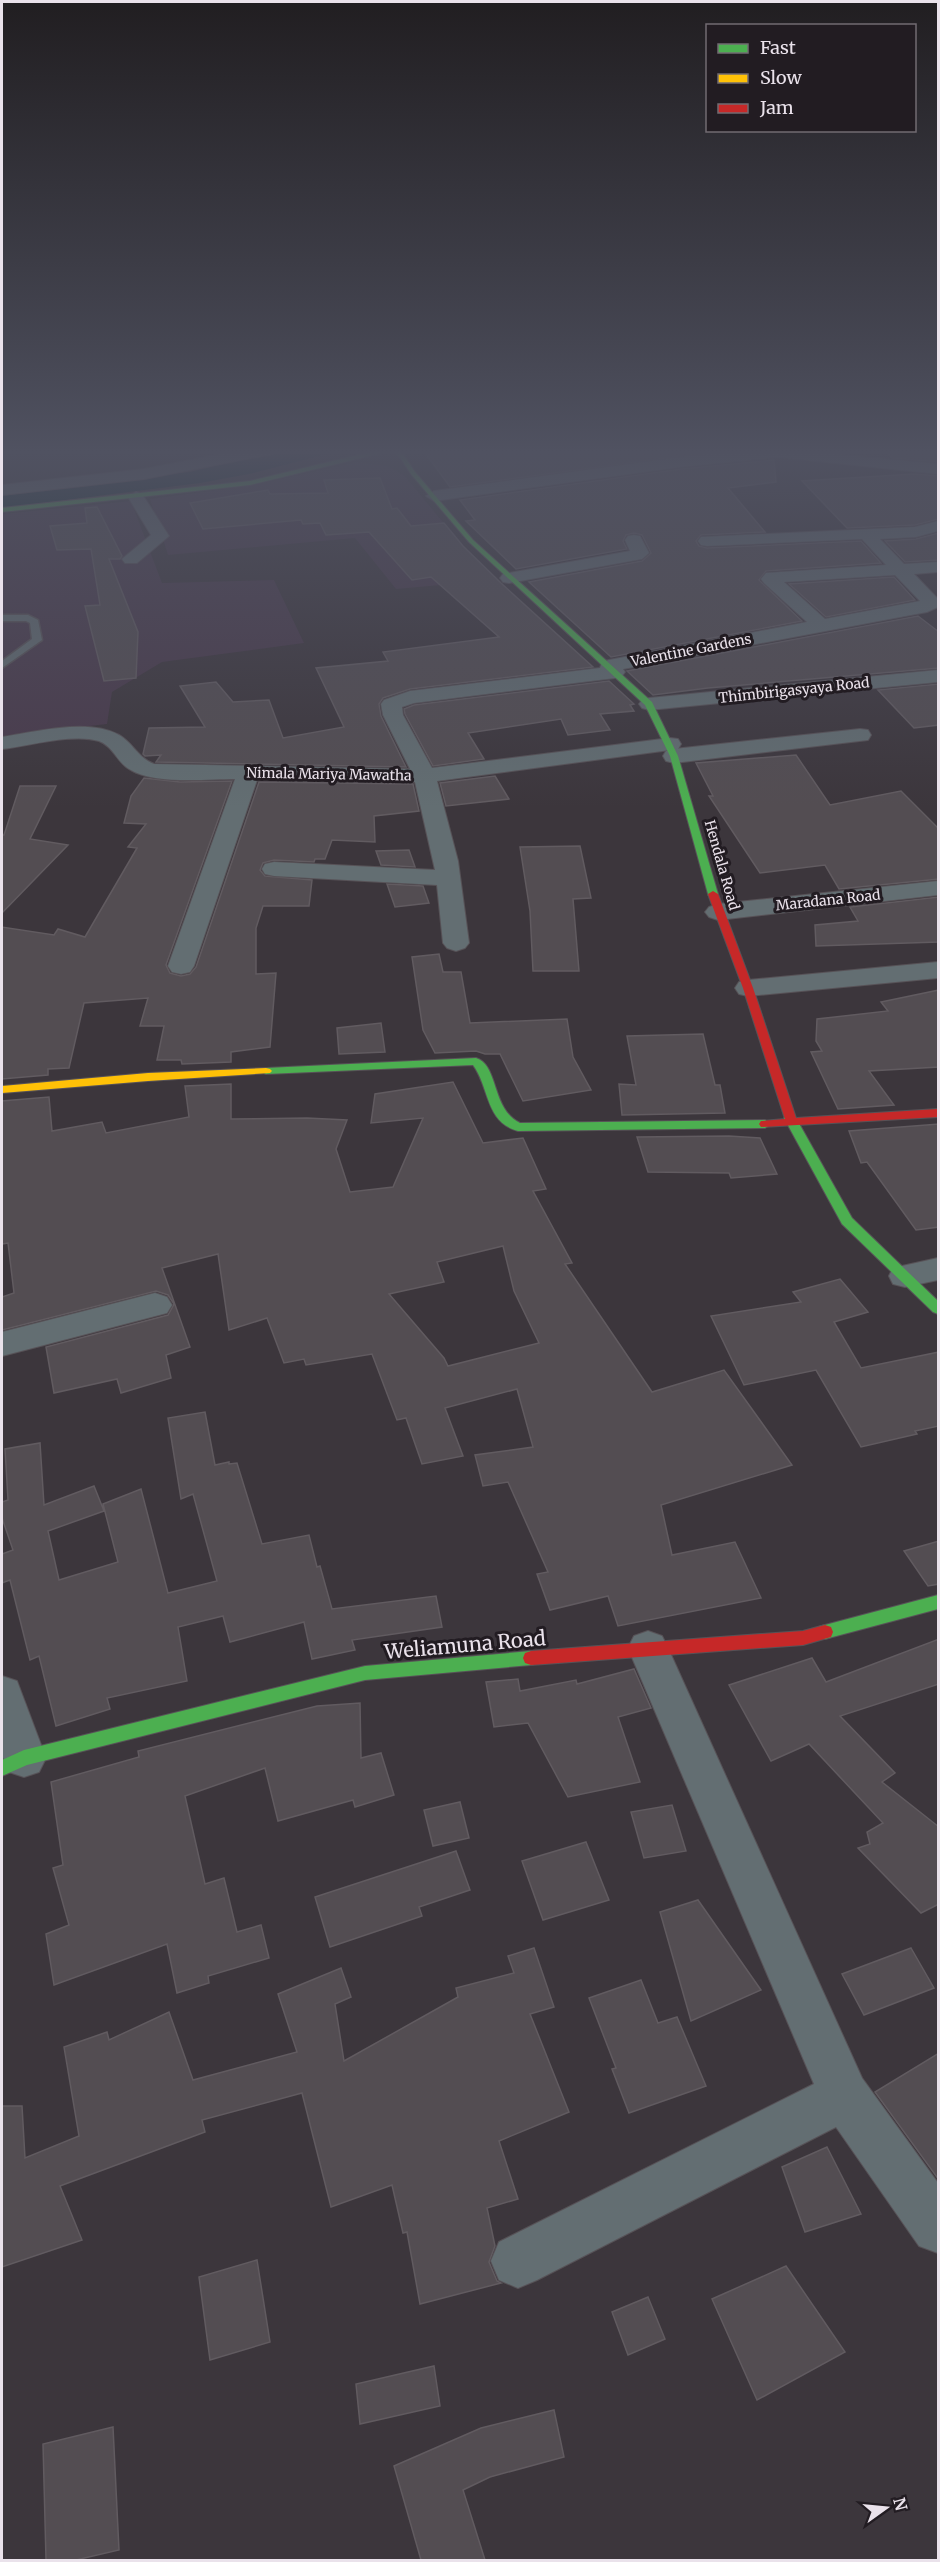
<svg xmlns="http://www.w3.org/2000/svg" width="940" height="2562" font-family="Merriweather,serif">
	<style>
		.built { fill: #493a4b }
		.water { fill: #06272e }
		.building { fill: #534d52; stroke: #615b60; stroke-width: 1.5; fill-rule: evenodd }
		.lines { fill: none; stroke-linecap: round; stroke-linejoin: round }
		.lane-casing { stroke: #575257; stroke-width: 3 }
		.street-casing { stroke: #575257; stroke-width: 2 }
		.fast-casing { stroke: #575257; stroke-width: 2 }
		.slow-casing { stroke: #575257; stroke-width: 2 }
		.jam-casing { stroke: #575257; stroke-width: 2 }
		.lane { fill: #636e72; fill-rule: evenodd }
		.street { fill: #636e72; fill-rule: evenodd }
		.fast { fill: #4caf50; fill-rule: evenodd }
		.slow { fill: #ffc107; fill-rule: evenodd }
		.jam { fill: #c62828; fill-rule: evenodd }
		.labels { text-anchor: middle; stroke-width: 6; stroke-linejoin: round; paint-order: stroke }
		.far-street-label { font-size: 14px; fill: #eae2eb; stroke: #221c22 }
		.near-street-label { font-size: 20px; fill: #eae2eb; stroke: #221c22 }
	</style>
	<rect width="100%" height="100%" fill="#3c363c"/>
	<g class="built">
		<polygon points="357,462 387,466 404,475 460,543 498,580 396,589 355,538 168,555 150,499 254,485"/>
		<polygon points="131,501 162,583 274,580 304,643 162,662 112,692 107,724 2,736 2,514"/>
	</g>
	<polygon class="water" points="291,448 350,448 249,474 200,483 2,508 2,492 190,472"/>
	<g class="building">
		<polygon points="468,448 743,448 450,487 423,450"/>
		<polygon points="939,451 939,462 893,458 886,452"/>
		<polygon points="774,460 776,482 728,488 765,532 701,535 696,541 699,546 707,548 861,541 881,563 766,571 759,580 802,621 611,657 529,582 642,561 651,553 642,535 634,533 626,535 623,541 627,549 516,569 466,521 475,520 460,500 681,469"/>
		<polygon points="914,474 939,476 939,519 915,525 847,528 802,481"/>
		<polygon points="380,478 392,509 397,508 411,526 444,523 463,546 501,583 593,667 410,689 383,698 379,704 381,716 406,767 156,762 161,755 145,756 143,754 149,728 205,727 180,686 216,682 233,702 269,700 283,738 344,727 316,668 388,661 383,652 499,637 431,577 412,580 369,532 326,535 320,523 303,524 301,520 203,529 190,503 268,490 270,494 328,493 324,480"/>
		<polygon points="97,507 122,556 120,559 109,559 138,632 136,678 104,681 85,606 100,605 91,549 57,550 50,526 87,523 85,508"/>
		<polygon points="939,533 939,560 905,562 885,541 916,539"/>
		<polygon points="894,577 915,600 826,617 789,584"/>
		<polygon points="918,616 939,632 939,668 708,688 653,695 627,671"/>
		<polygon points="609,681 634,704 630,705 634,711 600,714 610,730 568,735 561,719 468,733 484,759 433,766 405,714 404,709 414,705"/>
		<polygon points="939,684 939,725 914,728 878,690"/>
		<polygon points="796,755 830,805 901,791 939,829 939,879 839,889 825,865 760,873 709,796 713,796 696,763"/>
		<polygon points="495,776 509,799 446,806 440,783"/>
		<polygon points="144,778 180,782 232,781 166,965 170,973 181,976 190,974 196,967 259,782 413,784 419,811 374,816 375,842 332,840 325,859 315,859 314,862 274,860 263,863 260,870 265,876 312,880 309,906 263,906 256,928 256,974 276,973 270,1047 231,1052 231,1062 182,1064 181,1060 157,1060 164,1026 140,1026 148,998 84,1003 69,1068 48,1069 48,1075 2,1079 2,927 54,935 58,929 85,937 137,848 128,847 146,824 124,823 131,796"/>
		<polygon points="20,786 56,786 30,839 68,845 2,913 2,835 4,835"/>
		<polygon points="580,846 591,898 573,899 579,971 533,971 530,911 520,847"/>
		<polygon points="409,850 415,867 381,865 376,851"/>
		<polygon points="387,884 423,886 429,903 395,907"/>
		<polygon points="939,897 939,942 816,946 815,925 858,921 850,907"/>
		<polygon points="439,954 443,972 461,972 470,1023 567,1019 573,1057 591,1090 523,1101 500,1054 485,1054 476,1051 435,1053 423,1030 412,957"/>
		<polygon points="939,990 939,1067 869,1071 894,1105 838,1109 811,1052 822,1051 816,1041 817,1019 888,1011 881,1002"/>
		<polygon points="381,1023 385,1052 339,1054 337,1028"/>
		<polygon points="703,1034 715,1085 720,1085 725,1113 622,1115 619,1084 636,1085 627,1036"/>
		<path d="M453 1082 483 1143 523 1138 546 1189 533 1191 572 1263 565 1264 652 1392 724 1370 792 1465 661 1505 672 1555 735 1542 761 1598 618 1626 608 1596 550 1610 537 1574 548 1572 508 1482 483 1486 475 1455 533 1447 517 1389 445 1408 463 1456 422 1464 406 1418 397 1420 372 1354 306 1365 304 1359 284 1363 267 1318 229 1330 218 1254 162 1268 190 1347 166 1355 171 1378 121 1393 117 1379 54 1393 46 1347 168 1315 174 1304 168 1295 156 1291 2 1330V1297L14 1293 8 1243 2 1244V1101L49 1097 52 1131 102 1122 106 1133 189 1117 185 1086 231 1084V1119L307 1118 347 1120 336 1149 350 1192 393 1187 423 1118 371 1123 375 1094ZM503 1246 514 1291 539 1343 448 1366 444 1358 389 1294 444 1282 437 1262Z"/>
		<polygon points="939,1124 939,1227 916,1230 867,1162 861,1163 849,1131"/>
		<polygon points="729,1136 760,1138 777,1174 731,1178 729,1173 648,1172 637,1137"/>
		<polygon points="840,1279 868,1312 834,1322 861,1368 939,1352 939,1426 915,1431 917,1434 861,1447 816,1370 744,1385 711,1316 801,1302 793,1292"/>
		<polygon points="205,1412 215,1465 229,1462 229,1464 237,1463 262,1544 309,1535 317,1567 320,1566 332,1609 436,1596 442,1627 352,1640 355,1650 312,1659 304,1622 230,1642 223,1616 178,1627 187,1681 107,1698 110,1709 56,1726 39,1656 30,1660 10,1580 2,1583 2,1554 13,1550 2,1518 2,1502 8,1500 5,1449 40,1443 44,1505 94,1486 104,1511 48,1531 59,1580 118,1562 103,1504 141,1489 168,1593 217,1581 193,1494 181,1499 168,1418"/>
		<polygon points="939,1541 939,1584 928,1586 904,1551"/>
		<polygon points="939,1639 939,1684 840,1716 895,1773 882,1782 939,1827 939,1904 921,1913 858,1848 870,1844 867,1832 883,1823 809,1744 771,1761 729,1685 812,1658 826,1682"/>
		<polygon points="634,1669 651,1708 618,1717 640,1782 568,1797 528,1723 494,1727 486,1682 518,1679 520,1691 576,1680 577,1684"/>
		<polygon points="360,1703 361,1758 381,1753 394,1795 355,1807 353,1800 278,1821 265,1768 185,1796 205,1884 224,1878 237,1932 261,1925 269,1958 208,1976 209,1983 177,1993 167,1944 54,1985 46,1934 69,1925 53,1868 63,1865 51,1782 139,1757 138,1751 317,1706"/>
		<polygon points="460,1802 469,1838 433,1846 424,1810"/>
		<polygon points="672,1805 686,1851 644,1858 631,1812"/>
		<polygon points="586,1842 609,1900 543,1920 522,1861"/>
		<polygon points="456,1851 470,1890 419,1907 422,1916 330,1947 315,1897"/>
		<polygon points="698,1900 761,1990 691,2021 660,1912"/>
		<polygon points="534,1948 554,2007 530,2014 569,2112 499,2141 518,2199 487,2208 495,2246 489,2262 497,2281 501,2283 420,2304 407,2232 403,2233 392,2185 331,2207 302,2093 202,2120 205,2132 60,2186 82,2240 2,2267 2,2106 22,2106 25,2158 79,2136 64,2047 107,2032 109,2040 169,2012 193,2080 297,2052 278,1994 341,1968 351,1997 335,2004 344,2061 458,1997 456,1988 514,1973 508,1956"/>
		<polygon points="911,1948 934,1988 864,2015 842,1974"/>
		<polygon points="641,1980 658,2023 677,2017 706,2086 629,2113 612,2069 616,2068 589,1998"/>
		<polygon points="939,2053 939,2180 875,2092"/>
		<polygon points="827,2147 861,2214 805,2232 782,2167"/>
		<polygon points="257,2260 270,2342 210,2360 199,2277"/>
		<polygon points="786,2266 845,2352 757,2400 712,2299"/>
		<polygon points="648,2297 665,2339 628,2355 612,2312"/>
		<polygon points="434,2366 440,2406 360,2424 356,2384"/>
		<polygon points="554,2410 564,2457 490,2477 463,2490 485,2560 421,2560 394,2466 481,2428"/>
		<polygon points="113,2427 119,2550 76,2560 46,2560 43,2444"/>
	</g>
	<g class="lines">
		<g class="lane-casing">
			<polygon id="lane" points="2,615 28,615 38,620 42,640 2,668 2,661 32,639 30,623 26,621 2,621"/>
		</g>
		<g class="street-casing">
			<g id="street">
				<polygon points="252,448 284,448 277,453 144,479 2,495 2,485 144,469"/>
				<polygon points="769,448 938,464 938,474 778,457 681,467 434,501 426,496 434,491 681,457"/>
				<polygon points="136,492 142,494 169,536 137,563 125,563 122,559 151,535 128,497"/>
				<path d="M938 521V531L916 537 880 539 904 564 938 562V572L914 574 938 599V607L927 612 623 669 625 672 622 676 615 678 414 703 402 707 403 715 432 768 670 738 678 739 681 744 678 749 670 750 437 781 458 861 469 943 465 948 456 951 447 948 443 943 437 885 274 876 265 874 262 869 265 864 274 862 435 870 415 782 257 780 194 966 190 972 181 974 172 972 168 966 235 779C206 779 153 785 129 769 117 762 113 746 99 741 72 733 29 746 2 749V737C35 732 88 718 119 735 133 743 138 758 154 764L410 769 383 715 381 704 384 700 410 691 600 668 602 662 609 660 807 622 764 583 761 579 766 573 886 565 862 539 707 546 701 545 698 541 701 537 915 527ZM895 575 920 601 825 619 784 582Z"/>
				<polygon points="634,535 640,536 649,553 642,559 509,583 503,582 500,578 503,574 509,573 630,551 625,540 628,536"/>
				<polygon points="938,670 938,682 649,710 642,708 639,704 642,700 649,698"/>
				<polygon points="860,729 868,730 871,735 868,740 674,763 666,761 663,756 666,751 674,749"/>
				<polygon points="938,881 938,895 718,920 709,917 705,912 709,907 718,904"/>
				<polygon points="938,962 938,978 748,996 739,994 735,988 739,982 748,980"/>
				<polygon points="938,1258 938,1280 905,1287 893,1284 889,1276 893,1268"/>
				<polygon points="155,1293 167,1297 172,1305 167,1313 2,1356 2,1332"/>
				<polygon points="648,1631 662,1636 668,1648 862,2078 938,2183 938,2253 919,2246 836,2127 537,2280 518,2288 499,2280 491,2261 499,2242 814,2084 628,1648 634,1636"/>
				<polygon points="2,1676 17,1681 46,1758 39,1772 24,1777 9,1772 2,1755"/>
			</g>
		</g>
		<g class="fast-casing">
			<g id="fast">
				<polygon points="386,448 398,448 396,450 403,454 415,472 473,540 652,702 678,756 718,894 717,896 709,896 708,894 670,756 645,705 469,542 411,474 399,456 390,451 250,485 2,512 2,508 250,481"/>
				<path d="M476 1058C499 1065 491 1109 520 1123L765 1120 771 1124 765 1128 518 1131C485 1122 490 1088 473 1065L266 1074 260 1071 266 1068Z"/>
				<polygon points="790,1114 796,1118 852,1218 938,1301 938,1314 933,1312 842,1224 784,1118"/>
				<polygon points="938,1595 938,1609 825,1639 819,1637 817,1632 819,1627 825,1625"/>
				<polygon points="531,1651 537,1653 539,1658 537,1663 531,1665 365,1680 27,1765 2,1776 2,1760 24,1750 365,1666"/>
			</g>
		</g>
		<g class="slow-casing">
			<polygon id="slow" points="266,1068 270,1069 272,1071 270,1073 148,1081 2,1093 2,1086 148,1073"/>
		</g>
		<g class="jam-casing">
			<g id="jam">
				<polygon points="713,891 718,894 753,988 796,1118 938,1109 938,1117 761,1127 759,1124 761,1121 785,1119 743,988 708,894"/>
				<polygon points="825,1625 831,1627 833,1632 831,1637 803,1645 531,1665 525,1663 523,1658 525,1653 531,1651 803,1631"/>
			</g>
		</g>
		<use href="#lane" class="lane"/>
		<use href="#street" class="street"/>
		<use href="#fast" class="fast"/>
		<use href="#slow" class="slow"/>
		<use href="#jam" class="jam"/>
	</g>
	<linearGradient id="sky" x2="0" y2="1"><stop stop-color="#211e21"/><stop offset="0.56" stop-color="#505261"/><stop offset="1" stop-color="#505261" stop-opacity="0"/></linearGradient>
	<rect width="940" height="807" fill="url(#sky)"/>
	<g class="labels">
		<g class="far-street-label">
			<text transform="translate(691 650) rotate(-11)" y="5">Valentine Gardens</text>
			<text transform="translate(794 690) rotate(-6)" y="5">Thimbirigasyaya Road</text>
			<text transform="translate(329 774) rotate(1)" y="5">Nimala Mariya Mawatha</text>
			<text transform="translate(722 865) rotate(74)" y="5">Hendala Road</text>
			<text transform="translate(828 900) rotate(-6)" y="5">Maradana Road</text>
		</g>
		<g class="near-street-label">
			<text transform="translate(465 1645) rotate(-5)" y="7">Weliamuna Road</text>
		</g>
	</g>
	<rect width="940" height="2562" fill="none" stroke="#eae2eb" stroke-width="6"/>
	<rect x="706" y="24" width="210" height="108" fill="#221c22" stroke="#726b72" stroke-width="1.5"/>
	<rect x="718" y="44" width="30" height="9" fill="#4caf50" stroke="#726b72" stroke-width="1.5"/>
	<text x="760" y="54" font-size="18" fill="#eae2eb">Fast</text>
	<rect x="718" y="74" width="30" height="9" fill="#ffc107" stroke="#726b72" stroke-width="1.5"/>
	<text x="760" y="84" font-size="18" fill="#eae2eb">Slow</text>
	<rect x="718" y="104" width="30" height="9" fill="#c62828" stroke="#726b72" stroke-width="1.5"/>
	<text x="760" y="114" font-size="18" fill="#eae2eb">Jam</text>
	<g transform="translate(886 2508) rotate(75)" stroke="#221c22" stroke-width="4.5" paint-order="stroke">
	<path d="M0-4.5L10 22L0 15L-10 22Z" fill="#eae2eb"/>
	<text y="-9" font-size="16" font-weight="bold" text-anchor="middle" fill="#eae2eb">N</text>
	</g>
</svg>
